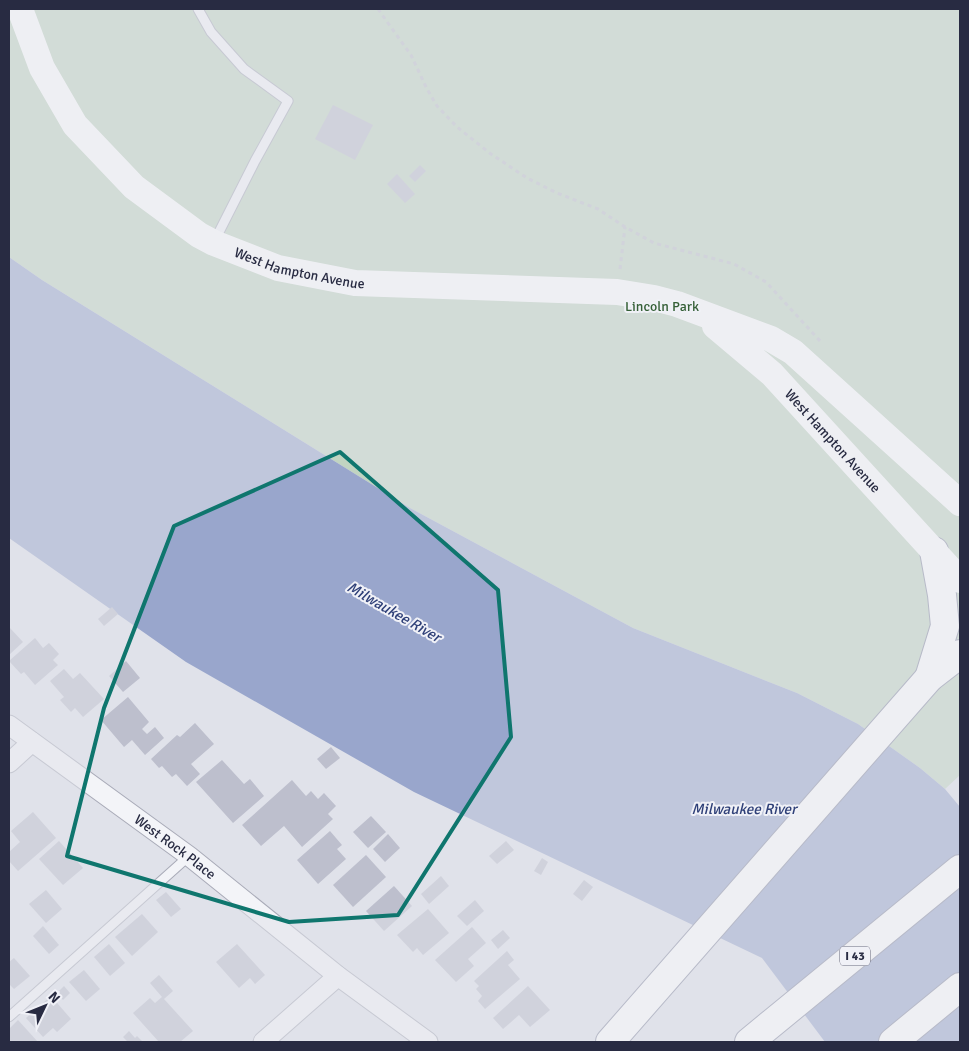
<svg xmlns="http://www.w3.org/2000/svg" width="969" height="1051" font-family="Signika,sans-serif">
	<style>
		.green { fill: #c1d4c1 }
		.water { fill: #99a6cc }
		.building { fill: #bdbfcd }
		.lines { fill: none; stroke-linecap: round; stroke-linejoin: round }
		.service-casing { stroke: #a9abb8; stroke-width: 11 }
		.minor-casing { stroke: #a9abb8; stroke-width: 21 }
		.motorway-casing { stroke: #878ba1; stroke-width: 30 }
		.path { stroke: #bec0c9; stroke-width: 3; stroke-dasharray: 4 4; stroke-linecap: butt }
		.service { stroke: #f3f4f8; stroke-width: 9 }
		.minor { stroke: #f3f4f8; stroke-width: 19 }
		.secondary { stroke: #fff; stroke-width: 26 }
		.motorway { stroke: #fff; stroke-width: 28 }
		.marked { fill: none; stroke: #0f766e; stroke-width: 4; stroke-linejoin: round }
		.labels { text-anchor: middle; stroke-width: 4; stroke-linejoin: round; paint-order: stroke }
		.shield { fill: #f0f1f7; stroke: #646678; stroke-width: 1 }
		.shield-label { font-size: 12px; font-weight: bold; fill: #282b42 }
		.street-label { font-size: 14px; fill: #282b42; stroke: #f0f1f7 }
		.park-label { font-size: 14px; fill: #345f36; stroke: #f0f1f7 }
		.water-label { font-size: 15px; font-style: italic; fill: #2f4078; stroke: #f0f1f7 }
	</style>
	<rect width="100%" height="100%" fill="#e0e2ea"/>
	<polygon class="green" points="9,9 960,9 960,775 945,789 920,768 858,724 797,693 633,628 410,508 42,280 9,257"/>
	<polygon class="water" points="9,257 42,280 410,508 633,628 797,693 858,724 920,768 945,789 960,807 960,1042 825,1042 762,958 414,792 186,662 9,538"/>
	<g class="building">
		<polygon points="333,105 373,125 355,160 315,139"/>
		<polygon points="420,165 426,171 415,182 409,176"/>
		<polygon points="397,174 415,194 405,203 387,184"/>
		<polygon points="112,607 118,614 104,626 98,619"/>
		<polygon points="10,628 23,642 9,655 9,629"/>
		<polygon points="35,638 43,648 49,643 59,654 53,660 58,665 35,685 24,672 21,674 9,661"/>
		<polygon points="126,661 140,678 123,692 109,676"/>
		<polygon points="64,669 73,679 80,673 104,699 83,717 75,708 71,712 60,700 64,697 50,681"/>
		<polygon points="128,697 149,722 142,729 147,734 155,727 164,738 145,755 132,740 124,747 101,720"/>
		<polygon points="195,723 214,744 191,764 200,774 187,786 176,774 172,777 162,766 159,768 151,759 177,735 180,737"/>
		<polygon points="331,747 340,758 326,769 317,759"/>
		<polygon points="222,760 244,784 250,779 264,796 233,823 196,782"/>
		<polygon points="292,780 306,796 311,791 318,799 324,793 336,806 328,814 333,819 302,847 284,826 261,846 242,825"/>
		<polygon points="33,812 56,838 18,871 9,861 9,852 20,842 11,831"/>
		<polygon points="371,816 386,832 368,848 353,832"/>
		<polygon points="330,831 342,845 337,849 346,859 318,884 297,860"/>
		<polygon points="388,834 400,848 385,862 373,849"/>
		<polygon points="59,841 83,868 63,885 39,859"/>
		<polygon points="506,841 514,850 497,864 489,856"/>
		<polygon points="366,855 386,877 353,907 333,885"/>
		<polygon points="542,858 548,862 541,875 534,871"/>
		<polygon points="441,876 449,886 429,904 421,894"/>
		<polygon points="584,880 593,887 582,901 573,894"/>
		<polygon points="394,886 412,906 384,931 366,911"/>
		<polygon points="46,890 62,909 46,923 29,904"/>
		<polygon points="166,892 181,909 171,917 156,900"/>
		<polygon points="475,900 484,911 467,926 457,916"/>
		<polygon points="428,909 449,933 423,955 417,948 413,952 397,935"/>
		<polygon points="142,914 158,932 132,956 115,937"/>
		<polygon points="43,926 59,945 49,954 33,936"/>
		<polygon points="472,927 486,943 468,959 474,966 456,982 435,960"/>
		<polygon points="503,930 510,938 498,949 491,940"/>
		<polygon points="109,944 125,963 110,976 94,957"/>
		<polygon points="237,944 265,975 255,984 250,978 239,988 216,962"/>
		<polygon points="507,951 514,960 508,965 520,979 485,1009 478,1001 482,996 476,989 479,986 474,981"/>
		<polygon points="14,958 30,976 14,989 9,984 9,962"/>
		<polygon points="84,970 100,989 86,1001 69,982"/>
		<polygon points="159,975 173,991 164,999 193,1031 180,1042 159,1042 133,1013 150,998 155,1003 162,997 150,983"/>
		<polygon points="64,986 70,993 63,1000 57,993"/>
		<polygon points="528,986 550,1010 530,1027 519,1015 503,1029 493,1018"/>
		<polygon points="51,996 71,1019 57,1032 53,1028 43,1037 26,1018"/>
		<polygon points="18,1020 38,1042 9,1042 9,1029"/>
		<polygon points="129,1031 135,1038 137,1036 143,1042 128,1042 123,1037"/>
	</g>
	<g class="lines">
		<g class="service-casing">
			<g id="service">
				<polyline points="198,9 211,32 244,69 288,101 255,161 215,240"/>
				<polyline points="9,1017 189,856"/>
			</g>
		</g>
		<g class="minor-casing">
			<g id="minor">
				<path id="s1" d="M9 725 189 856 338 976 428 1042"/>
				<polyline points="9,763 32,742"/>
				<polyline points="263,1042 338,976"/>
			</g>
		</g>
		<g class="motorway-casing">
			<g id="motorway">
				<polyline points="929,678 945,626 942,595 934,551"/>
				<polyline points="610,1042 929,678 960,654"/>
				<polyline points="749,1042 960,869"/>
				<polyline points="893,1042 960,987"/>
			</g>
		</g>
		<g class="path">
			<polyline points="378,9 411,55 427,89 437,106 457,127 491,154 527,178 557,193 598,209 625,227 654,243 734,264 766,282 821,342"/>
			<polyline points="620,269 625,227"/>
		</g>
		<use href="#service" class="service"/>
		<use href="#minor" class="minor"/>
		<g class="secondary">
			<path id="s2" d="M20 9 42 68 75 125 134 187 199 235 214 243 278 268 355 283 617 292 654 298 677 304 771 339 793 352 960 503"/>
			<path id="s3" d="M715 326 772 374 960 580"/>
		</g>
		<use href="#motorway" class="motorway"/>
	</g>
	<path d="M0 0H969V1051H0ZM340 452 498 590 511 737 398 915 289 922 67 856 104 708 174 526Z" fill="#e0e2ea" fill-opacity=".55" fill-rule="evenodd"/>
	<path class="marked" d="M340 452 498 590 511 737 398 915 289 922 67 856 104 708 174 526Z"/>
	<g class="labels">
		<rect class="shield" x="840" y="946.5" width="30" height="19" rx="4"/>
		<g class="shield-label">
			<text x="855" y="960">I 43</text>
		</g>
		<g class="street-label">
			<text dy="5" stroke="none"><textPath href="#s2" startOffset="402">West Hampton Avenue</textPath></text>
			<text dy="5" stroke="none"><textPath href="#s3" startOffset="165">West Hampton Avenue</textPath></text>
			<text dy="5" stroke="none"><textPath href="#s1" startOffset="206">West Rock Place</textPath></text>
		</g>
		<g class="park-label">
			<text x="662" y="311">Lincoln Park</text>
		</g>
		<g class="water-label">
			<text transform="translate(394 612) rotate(30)" y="5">Milwaukee River</text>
			<text x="744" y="814">Milwaukee River</text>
		</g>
	</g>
	<rect width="969" height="1051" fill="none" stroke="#282b42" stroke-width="20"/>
	<g transform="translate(45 1006) rotate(47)" stroke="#f0f1f7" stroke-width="4" paint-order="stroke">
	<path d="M0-4L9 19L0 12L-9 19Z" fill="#282b42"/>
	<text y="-8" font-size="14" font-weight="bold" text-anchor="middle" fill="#282b42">N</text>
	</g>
</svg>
